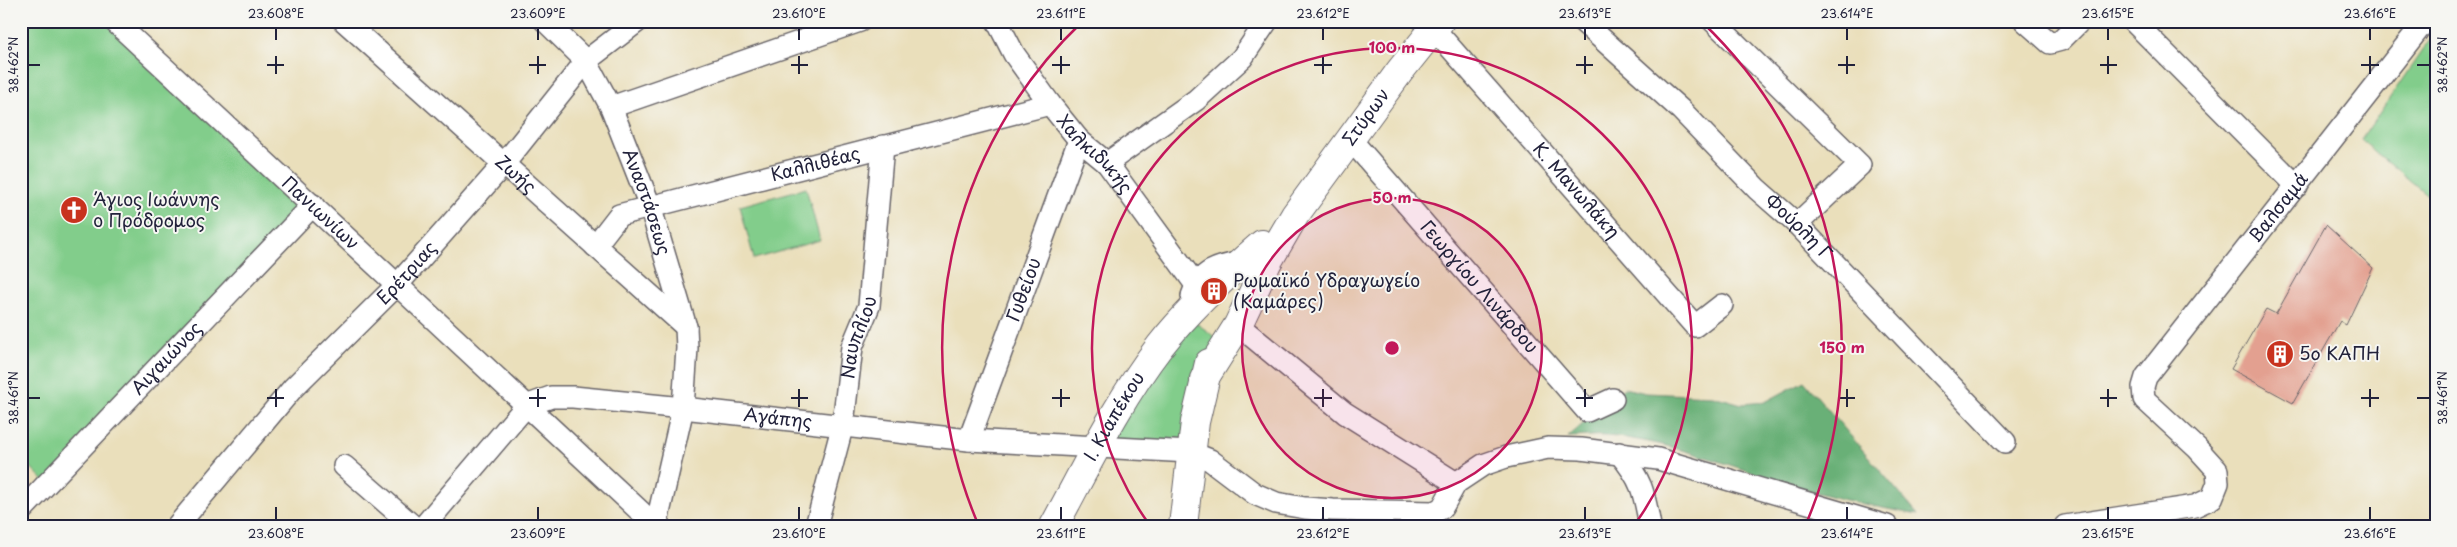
<svg xmlns="http://www.w3.org/2000/svg" width="2457" height="547" font-family="'Playpen Sans',sans-serif">
	<style>
		.green { fill: #82cd8b; stroke: #527863 }
		.forest { fill: #69b077; stroke: #466959 }
		.building { fill: #e3a090 }
		.lines { fill: none; stroke-linecap: round; stroke-linejoin: round }
		.street-casing { stroke: #686468; stroke-width: 24 }
		.secondary-casing { stroke: #686468; stroke-width: 30 }
		.primary-casing { stroke: #686468; stroke-width: 30 }
		.street { stroke: #fff; stroke-width: 21 }
		.secondary { stroke: #fff; stroke-width: 28 }
		.primary { stroke: #fff; stroke-width: 28 }
		.ticks { fill: none; stroke: #22223b; stroke-width: 2 }
		.ring { fill: none; stroke: #c2185b; stroke-width: 2.5 }
		.labels { text-anchor: middle; stroke-width: 4; stroke-linejoin: round; paint-order: stroke }
		.street-label { font-size: 18px; fill: #22223b; stroke: #f6f6f2 }
		.poi-label { font-size: 18px; fill: #22223b; stroke: #f6f6f2; text-anchor: start }
		.centre { fill: #c2185b; stroke: #f6f6f2; stroke-width: 2.5 }
		.ring-label { font-size: 15px; text-anchor: middle; font-weight: bold; fill: #c2185b; stroke: #f6f6f2; stroke-width: 4; stroke-linejoin: round; paint-order: stroke }
		.neatline { fill: none; stroke: #22223b; stroke-width: 2 }
		.ticks-label { font-size: 12px; text-anchor: middle; fill: #22223b }
	</style>
	<rect width="100%" height="100%" fill="#f6f6f2"/>
	<filter id="ink" filterUnits="userSpaceOnUse"><feTurbulence type="fractalNoise" baseFrequency=".02" numOctaves="2"/><feDisplacementMap in="SourceGraphic" scale="10" xChannelSelector="R" yChannelSelector="G"/><feConvolveMatrix kernelMatrix="1 2 1 2 8 2 1 2 1" color-interpolation-filters="sRGB"/></filter>
	<filter id="wash" filterUnits="userSpaceOnUse"><feTurbulence type="fractalNoise" baseFrequency=".0096" numOctaves="4" result="noise"/><feDisplacementMap in="SourceGraphic" scale="20" xChannelSelector="R" yChannelSelector="G"/><feGaussianBlur stdDeviation="1.12" result="paint"/><feColorMatrix in="noise" values="0 0 0 0 0 0 0 0 0 0 0 0 0 0 0 0 0 1.4 0 .05"/><feComposite in="paint" operator="in"/></filter>
	<g filter="url(#wash)">
		<rect width="100%" height="100%" fill="#eadfbb"/>
		<g class="green">
			<polygon points="21,21 114,21 313,205 47,484 21,457"/>
			<polygon points="2436,30 2436,202 2361,140"/>
			<polygon points="806,188 820,240 754,259 740,206"/>
			<polygon points="1186,316 1217,338 1190,452 1097,446"/>
		</g>
		<path class="forest" d="M1804 381 1918 515C1871 506 1823 496 1778 481 1722 463 1665 440 1606 436 1593 435 1580 437 1568 437L1624 388 1646 393 1713 396 1742 404 1765 402Z"/>
		<g id="blocks">
			<polygon class="building" points="2326,225 2373,268 2346,325 2340,321 2293,403 2231,369 2266,309 2276,314"/>
		</g>
	</g>
	<g filter="url(#ink)">
		<use href="#blocks" fill-opacity="0" stroke="#686468" stroke-width="1"/>
		<g class="lines">
			<g class="street-casing">
				<g id="street">
					<path id="s1" d="M114 21 656 526"/>
					<path id="s2" d="M344 21 686 327"/>
					<path id="s3" d="M545 21 586 61 611 107 650 206 686 327 687 348 683 408 656 526"/>
					<path id="s4" d="M997 21 1014 54 1050 104 1079 140 1107 163 1196 285"/>
					<path id="s5" d="M1424 21 1434 29 1695 326 1722 305"/>
					<path id="s6" d="M1582 21 1681 110 1757 189 1797 224 2005 442"/>
					<polyline points="1713,21 1860,165 1797,224"/>
					<polyline points="2025,21 2050,43 2061,40 2080,21"/>
					<polyline points="2133,21 2297,186"/>
					<polyline points="611,107 860,21"/>
					<path id="s7" d="M1351 140 1587 411 1613 399"/>
					<polyline points="1107,163 1196,100 1242,58 1267,21"/>
					<path id="s8" d="M595 246 619 215 1050 104"/>
					<path d="M1192 296C1201 270 1217 267 1242 262"/>
					<polyline points="1238,325 1345,413 1456,483"/>
					<path id="s9" d="M969 440 1079 140"/>
					<path d="M1619 453C1642 480 1644 492 1650 526"/>
					<polyline points="344,466 413,526"/>
					<path id="s10" d="M21 511 313 205"/>
					<path id="s11" d="M177 526 293 388 398 284 504 164 586 61 638 21"/>
					<path id="s12" d="M424 526 526 406 551 397H573L683 408 969 440 1190 452 1210 460 1255 494 1276 503 1305 508 1333 510 1434 512 1442 508 1456 483 1483 465 1506 457 1548 448 1581 449 1658 459 1887 526"/>
					<path id="s13" d="M816 526 843 424 852 347 869 306 883 146"/>
					<path id="s14" d="M2065 526 2195 506 2212 498 2218 483 2217 470 2197 448 2144 399 2143 387 2146 377 2425 21"/>
				</g>
			</g>
			<g class="secondary-casing">
				<g id="secondary">
					<path id="s15" d="M1054 526C1087 465 1118 401 1160 346 1190 308 1226 275 1262 244"/>
				</g>
			</g>
			<g class="primary-casing">
				<g id="primary">
					<path id="s16" d="M1204 379 1238 325 1267 263 1295 215 1400 71 1440 21"/>
					<polyline points="1183,526 1195,422 1209,363"/>
				</g>
			</g>
			<use href="#street" class="street"/>
			<use href="#secondary" class="secondary"/>
			<use href="#primary" class="primary"/>
		</g>
	</g>
	<path class="ticks" d="M276 28V40M538 28V40M799 28V40M1061 28V40M1323 28V40M1585 28V40M1847 28V40M2108 28V40M2370 28V40M276 56V74M538 56V74M799 56V74M1061 56V74M1323 56V74M1585 56V74M1847 56V74M2108 56V74M2370 56V74M28 65H40M267 65H284M529 65H546M791 65H808M1052 65H1070M1314 65H1332M1576 65H1593M1838 65H1855M2100 65H2117M2361 65H2379M2417 65H2430M276 389V407M538 389V407M799 389V407M1061 389V407M1323 389V407M1585 389V407M1847 389V407M2108 389V407M2370 389V407M28 398H40M267 398H284M529 398H546M791 398H808M1052 398H1070M1314 398H1332M1576 398H1593M1838 398H1855M2100 398H2117M2361 398H2379M2417 398H2430M276 507V520M538 507V520M799 507V520M1061 507V520M1323 507V520M1585 507V520M1847 507V520M2108 507V520M2370 507V520"/>
	<circle cx="1392" cy="348" r="150" fill="#c2185b" fill-opacity=".12"/>
	<g class="ring">
		<circle cx="1392" cy="348" r="150"/>
		<path d="M1149 524A300 300 0 1 1 1635 524"/>
		<path d="M978 524A450 450 0 0 1 1082 22M1702 22A450 450 0 0 1 1806 524"/>
	</g>
	<defs>
		<g id="church-disc" transform="scale(1.4375)"><circle r="9.5" fill="#c8321e" stroke="#f6f6f2"/><path d="M-1.2-6h2.4v3.5h3.3v2.4h-3.3V6h-2.4V-.1h-3.3v-2.4h3.3Z" fill="#fff"/></g>
		<g id="building-disc" transform="scale(1.4375)"><circle r="9.5" fill="#c8321e" stroke="#f6f6f2"/><path d="M-4-6H4V6H1V3H-1V6H-4ZM-2.5-4.3h1.7v1.8h-1.7ZM.8-4.3h1.7v1.8H.8ZM-2.5-1h1.7V.8h-1.7ZM.8-1h1.7V.8H.8Z" fill="#fff"/></g>
	</defs>
	<g fill-rule="evenodd">
		<use href="#church-disc" x="74" y="210"/>
		<use href="#building-disc" x="1214" y="291"/>
		<use href="#building-disc" x="2280" y="354"/>
	</g>
	<g class="labels">
		<g class="street-label">
			<text dy="6" stroke="none"><textPath href="#s16" startOffset="309">Στύρων</textPath></text>
			<text dy="6" stroke="none"><textPath href="#s4" startOffset="166">Χαλκιδικής</textPath></text>
			<text dy="6" stroke="none"><textPath href="#s8" startOffset="242">Καλλιθέας</textPath></text>
			<text dy="6" stroke="none"><textPath href="#s2" startOffset="230">Ζωής</textPath></text>
			<text dy="6" stroke="none"><textPath href="#s5" startOffset="228">Κ. Μανωλάκη</textPath></text>
			<text dy="6" stroke="none"><textPath href="#s3" startOffset="211">Αναστάσεως</textPath></text>
			<text dy="6" stroke="none"><textPath href="#s14" startOffset="519">Βαλσαμά</textPath></text>
			<text dy="6" stroke="none"><textPath href="#s1" startOffset="282">Πανιωνίων</textPath></text>
			<text dy="6" stroke="none"><textPath href="#s6" startOffset="299">Φούρλη Γ</textPath></text>
			<text dy="6" stroke="none"><textPath href="#s11" startOffset="342">Ερέτριας</textPath></text>
			<text dy="6" stroke="none"><textPath href="#s7" startOffset="195">Γεωργίου Λινάρδου</textPath></text>
			<text dy="6" stroke="none"><textPath href="#s9" startOffset="160">Γυθείου</textPath></text>
			<text dy="6" stroke="none"><textPath href="#s13" startOffset="194">Ναυπλίου</textPath></text>
			<text dy="6" stroke="none"><textPath href="#s10" startOffset="211">Αιγαιώνος</textPath></text>
			<text dy="6" stroke="none"><textPath href="#s12" startOffset="412">Αγάπης</textPath></text>
			<text dy="6" stroke="none"><textPath href="#s15" startOffset="125">Ι. Κιαπέκου</textPath></text>
		</g>
		<g class="poi-label">
			<text x="93" y="206">Άγιος Ιωάννης<tspan x="93" dy="21">ο Πρόδρομος</tspan></text>
			<text x="1233" y="287">Ρωμαϊκό Υδραγωγείο<tspan x="1233" dy="21">(Καμάρες)</tspan></text>
			<text x="2299" y="360">5ο ΚΑΠΗ</text>
		</g>
	</g>
	<circle cx="1392" cy="348" r="8" class="centre"/>
	<g class="ring-label">
		<text x="1392" y="53">100 m</text>
		<text x="1392" y="203">50 m</text>
		<text x="1842" y="353">150 m</text>
	</g>
	<rect width="2457" height="547" fill="none" stroke="#f6f6f2" stroke-width="55"/>
	<rect x="28" y="28" width="2402" height="492" class="neatline"/>
	<g class="ticks-label">
		<text x="276" y="18">23.608°E</text>
		<text x="538" y="18">23.609°E</text>
		<text x="799" y="18">23.610°E</text>
		<text x="1061" y="18">23.611°E</text>
		<text x="1323" y="18">23.612°E</text>
		<text x="1585" y="18">23.613°E</text>
		<text x="1847" y="18">23.614°E</text>
		<text x="2108" y="18">23.615°E</text>
		<text x="2370" y="18">23.616°E</text>
		<text transform="translate(14 65) rotate(-90)" y="4">38.462°N</text>
		<text transform="translate(2443 65) rotate(-90)" y="4">38.462°N</text>
		<text transform="translate(14 398) rotate(-90)" y="4">38.461°N</text>
		<text transform="translate(2443 398) rotate(-90)" y="4">38.461°N</text>
		<text x="276" y="538">23.608°E</text>
		<text x="538" y="538">23.609°E</text>
		<text x="799" y="538">23.610°E</text>
		<text x="1061" y="538">23.611°E</text>
		<text x="1323" y="538">23.612°E</text>
		<text x="1585" y="538">23.613°E</text>
		<text x="1847" y="538">23.614°E</text>
		<text x="2108" y="538">23.615°E</text>
		<text x="2370" y="538">23.616°E</text>
	</g>
</svg>
